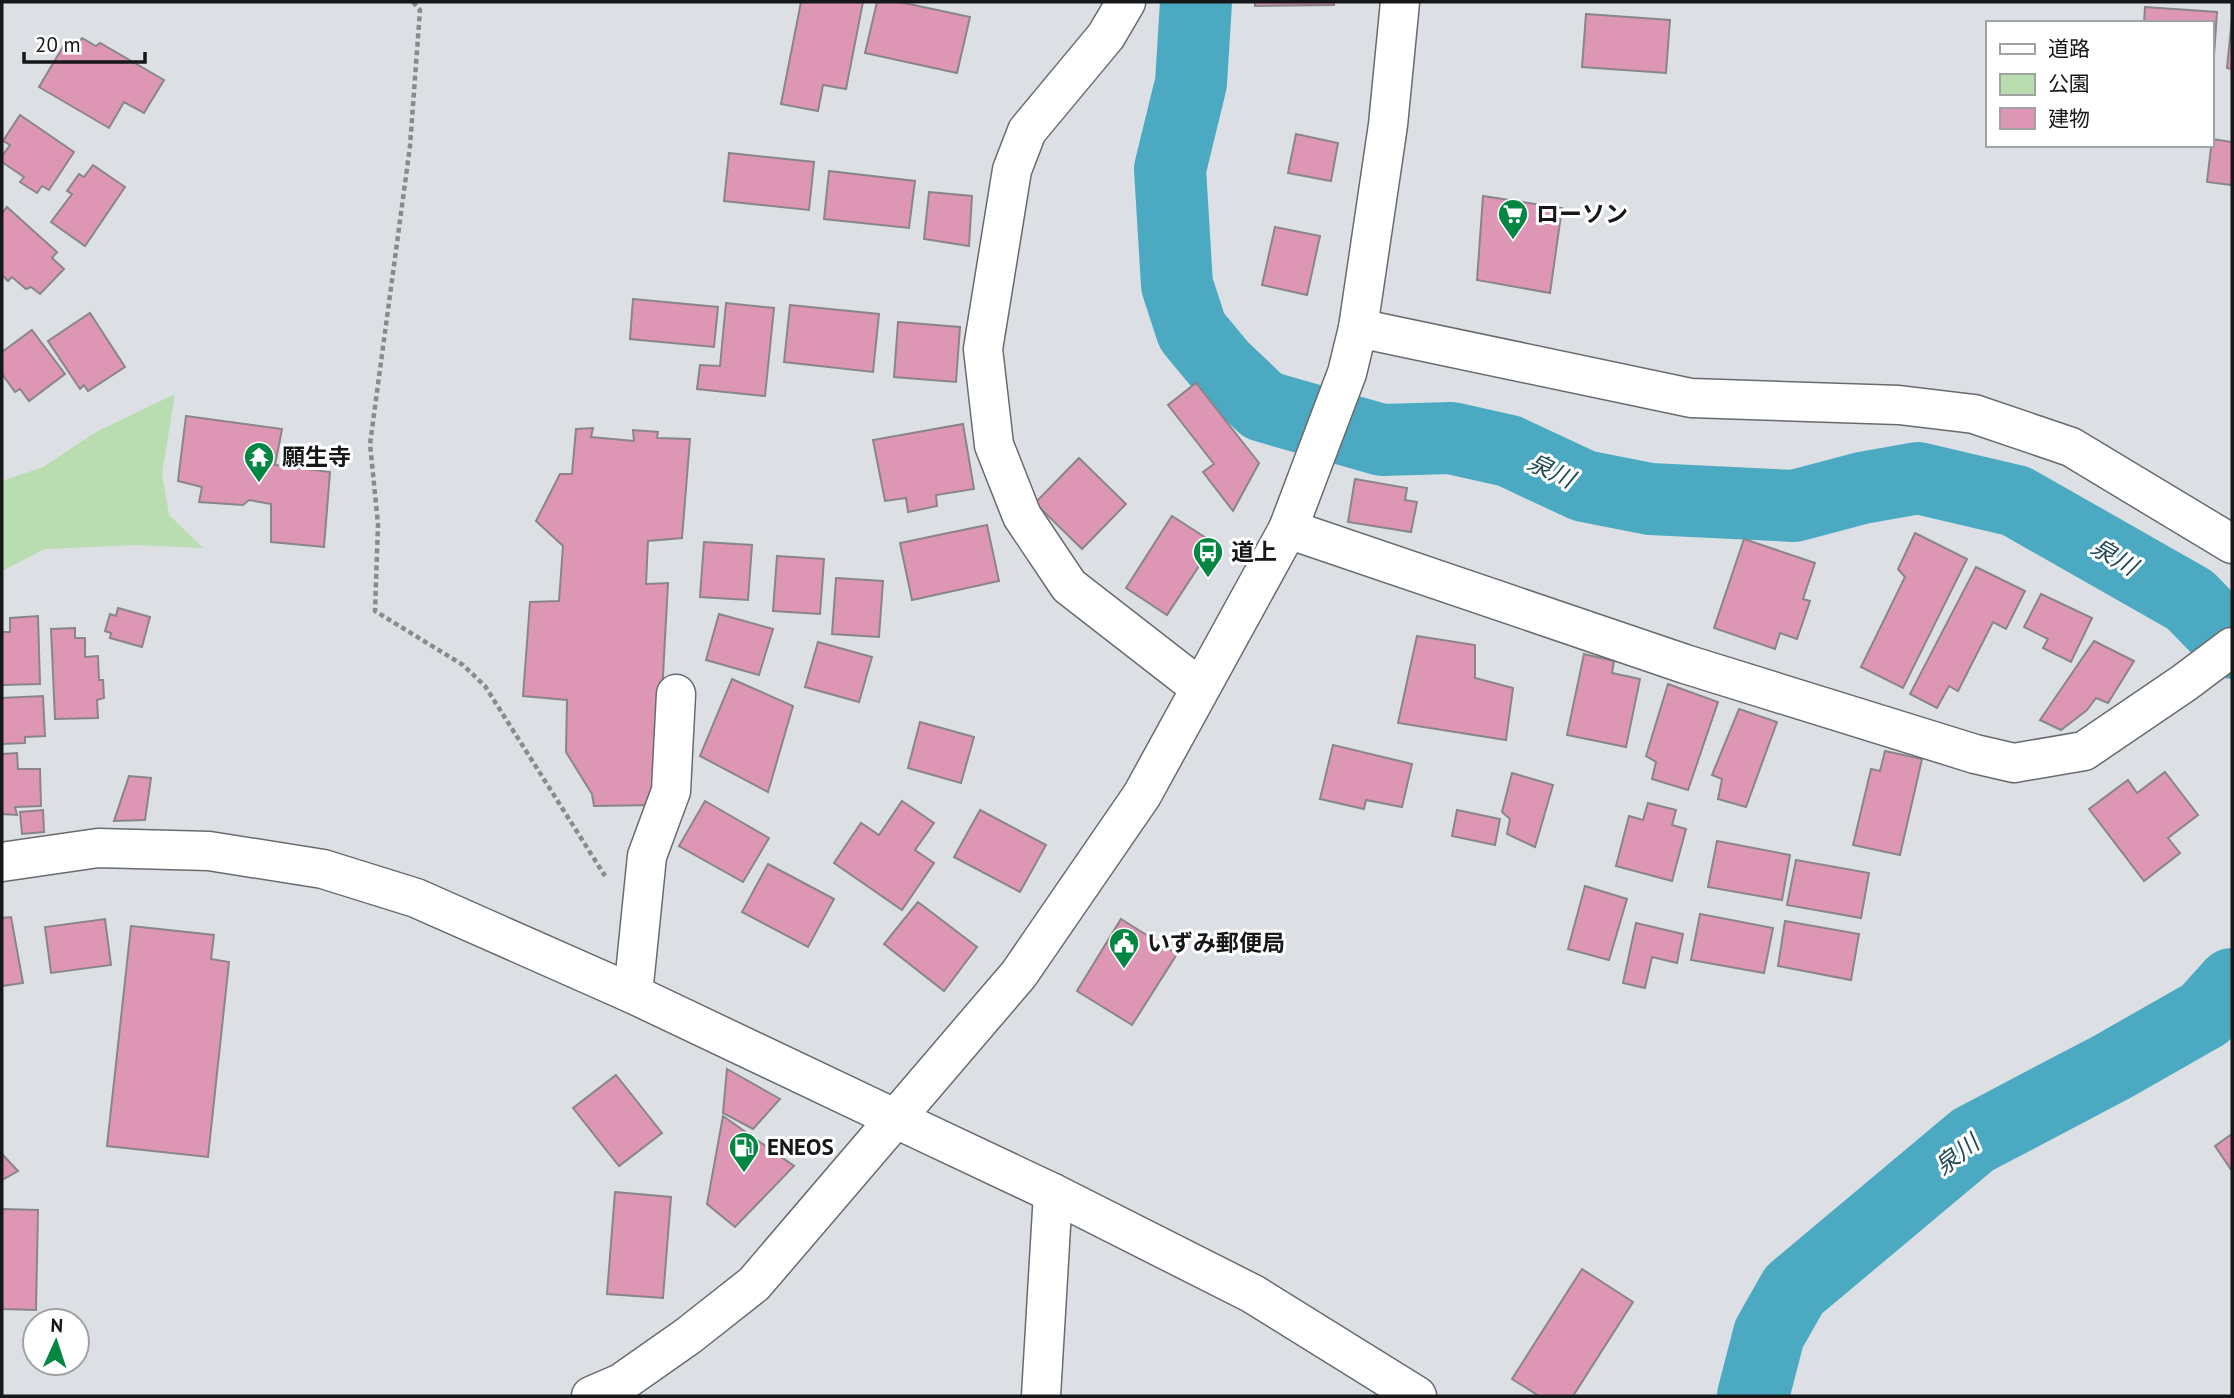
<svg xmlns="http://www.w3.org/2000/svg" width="2234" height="1398" font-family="'PT Sans','Noto Sans JP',sans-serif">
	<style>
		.green { fill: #badcb1 }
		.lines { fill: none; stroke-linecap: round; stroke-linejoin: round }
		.river { stroke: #4baac2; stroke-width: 72 }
		.building { fill: #de96b5; stroke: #8a8586; stroke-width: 2 }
		.street-casing { stroke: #686b6e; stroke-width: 41 }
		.secondary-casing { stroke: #686b6e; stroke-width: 41 }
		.path { stroke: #888b8e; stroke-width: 4.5; stroke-dasharray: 5 3.5; stroke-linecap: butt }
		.street { stroke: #fff; stroke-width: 38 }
		.secondary { stroke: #fff; stroke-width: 38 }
		.labels { text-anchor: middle; stroke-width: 6; stroke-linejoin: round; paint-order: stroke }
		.poi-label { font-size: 23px; font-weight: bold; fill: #151718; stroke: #fff; text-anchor: start }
		.water-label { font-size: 24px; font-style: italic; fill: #204a55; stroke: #fff }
	</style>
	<rect width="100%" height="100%" fill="#dce0e4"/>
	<polygon class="green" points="175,394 162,474 169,515 203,548 136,545 45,549 2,571 2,481 43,467 96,432"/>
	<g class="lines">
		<g class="river">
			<polyline points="1196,2 1191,83 1170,169 1177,285 1192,331 1221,366 1263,406 1382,440 1451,438 1509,451 1584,486 1650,499 1794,506 1862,488 1918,478 2016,501 2190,600 2232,643"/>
			<polyline points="1753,1396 1769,1334 1794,1290 1973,1140 2112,1067 2205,1014 2232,984"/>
		</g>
	</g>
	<g class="building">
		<polygon points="801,2 863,2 846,89 823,85 818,111 781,104"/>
		<polygon points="877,2 900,2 970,17 957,73 865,53"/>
		<polygon points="1255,2 1334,2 1334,5 1255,6"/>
		<polygon points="2145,7 2217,12 2213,71 2211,71 2211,23 2144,23"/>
		<polygon points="1586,14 1670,20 1666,73 1582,67"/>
		<polygon points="2232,18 2232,69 2227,68"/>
		<polygon points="82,38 96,46 100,43 164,80 144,113 124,102 109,128 39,87 64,45 74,51"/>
		<polygon points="20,115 74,152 49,190 42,186 37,193 20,182 24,177 2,162 2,156 10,145 3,141"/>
		<polygon points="1296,134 1338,143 1331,181 1288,173"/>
		<polygon points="2212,139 2232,142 2232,185 2207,182"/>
		<polygon points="729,153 814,162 809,210 724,201"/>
		<polygon points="93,165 125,187 85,246 51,222 72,194 67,191 79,174 84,177"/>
		<polygon points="829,171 915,181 909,228 824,219"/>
		<polygon points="929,192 972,196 969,246 924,239"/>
		<polygon points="1483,196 1562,208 1550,293 1477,280"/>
		<polygon points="7,207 57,252 52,258 64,269 40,294 31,287 26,289 12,277 8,281 2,275 2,213"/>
		<polygon points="1275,227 1320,236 1307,295 1262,285"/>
		<polygon points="633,299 718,307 714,347 630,339"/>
		<polygon points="726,303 774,308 765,396 697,389 700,365 720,366"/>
		<polygon points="790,305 879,314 873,372 784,362"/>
		<polygon points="90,313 125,367 88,391 84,385 80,389 48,341"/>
		<polygon points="898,322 960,327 956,382 894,377"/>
		<polygon points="32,330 65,374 29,401 20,389 15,392 2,374 2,352"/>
		<polygon points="1196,383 1259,463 1233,511 1203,472 1214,464 1168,405"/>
		<polygon points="186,416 282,429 275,465 330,472 324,547 271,542 271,504 249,500 243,505 199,502 202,487 178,481"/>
		<polygon points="963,424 974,489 936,495 937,506 908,512 906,498 885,501 873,440"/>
		<polygon points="593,428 591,437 634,441 633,430 658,432 657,438 690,439 682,538 648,541 646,584 668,583 656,805 594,806 592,794 566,752 567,700 523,696 530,602 559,601 563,546 536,521 560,474 572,474 576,429"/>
		<polygon points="1079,458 1126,504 1082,549 1035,503"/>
		<polygon points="1355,479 1407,488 1405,500 1417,502 1411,532 1348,522"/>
		<polygon points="1172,516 1214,543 1167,615 1126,588"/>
		<polygon points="987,525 999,581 912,600 900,543"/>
		<polygon points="1915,533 1967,559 1903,688 1861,667 1905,577 1898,569"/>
		<polygon points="1744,539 1815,563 1803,599 1810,601 1797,639 1780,633 1775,649 1714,628"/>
		<polygon points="704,542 752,545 748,600 700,597"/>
		<polygon points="777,556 824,559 820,614 773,611"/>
		<polygon points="1976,567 2025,591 2006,629 1993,622 1958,691 1949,686 1937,708 1910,694"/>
		<polygon points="836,578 883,581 879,637 832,634"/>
		<polygon points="2041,594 2092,618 2071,662 2043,648 2048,639 2024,627"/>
		<polygon points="118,608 150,617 142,647 110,638 111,633 105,631 110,614 116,616"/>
		<polygon points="719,614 773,629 759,675 706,660"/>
		<polygon points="38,616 40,684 2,685 2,632 10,632 10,618"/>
		<polygon points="75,628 75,638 85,638 85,657 98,656 99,680 103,680 104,698 97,700 98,718 55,719 51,629"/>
		<polygon points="1417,636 1475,645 1475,678 1513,688 1506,740 1398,723"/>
		<polygon points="2094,641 2134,661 2108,703 2096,698 2087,710 2061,730 2040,720"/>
		<polygon points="818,642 872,657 859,702 805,687"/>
		<polygon points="1584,654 1614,661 1612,673 1640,679 1626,747 1567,735"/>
		<polygon points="732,679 793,706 768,792 700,756"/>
		<polygon points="1668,684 1718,702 1688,790 1652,779 1656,762 1646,756"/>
		<polygon points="43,696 45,736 25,737 25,743 2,744 2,698"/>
		<polygon points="1739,709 1777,722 1746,807 1718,799 1722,779 1712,775"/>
		<polygon points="920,722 974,737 961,783 908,768"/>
		<polygon points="1333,745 1412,764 1402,807 1366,800 1364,809 1320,799"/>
		<polygon points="1885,751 1922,759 1900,855 1853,845 1871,769 1880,771"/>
		<polygon points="17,753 18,769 40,769 41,806 15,807 17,815 2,814 2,754"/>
		<polygon points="2165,772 2198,815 2168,838 2180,853 2144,881 2089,809 2128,780 2137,793"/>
		<polygon points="1512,773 1553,785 1535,847 1507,834 1510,819 1502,812"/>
		<polygon points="129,776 151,778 145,820 114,821"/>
		<polygon points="705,801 769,838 743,882 679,846"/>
		<polygon points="902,801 934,823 915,850 934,863 902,910 834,863 861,823 879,835"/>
		<polygon points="1648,803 1676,810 1672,825 1686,829 1672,881 1616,866 1629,816 1643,820"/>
		<polygon points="43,810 44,832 22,834 20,812"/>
		<polygon points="980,810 1046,845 1020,892 954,857"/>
		<polygon points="1457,810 1500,819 1495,845 1452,836"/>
		<polygon points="1717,841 1790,855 1782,900 1708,887"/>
		<polygon points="1796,860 1869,873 1861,918 1787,905"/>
		<polygon points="768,864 834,899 808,947 742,912"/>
		<polygon points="1585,886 1627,899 1609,960 1568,949"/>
		<polygon points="918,902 977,947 944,991 884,944"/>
		<polygon points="1700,914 1773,928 1764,973 1691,960"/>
		<polygon points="11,917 23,983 2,986 2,918"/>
		<polygon points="105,919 111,965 51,973 45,927"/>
		<polygon points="1121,919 1177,954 1132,1025 1077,991"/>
		<polygon points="1785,921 1859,934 1851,980 1778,966"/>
		<polygon points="1636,923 1683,934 1677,963 1652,957 1645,988 1623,983"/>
		<polygon points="131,926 214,935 211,959 229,962 208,1157 107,1146"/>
		<polygon points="727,1069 780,1099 753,1129 723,1113"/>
		<polygon points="616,1075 662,1133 619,1166 573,1108"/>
		<polygon points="723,1116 794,1166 735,1227 707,1204"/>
		<polygon points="2232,1134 2232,1171 2215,1146"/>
		<polygon points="2,1154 18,1171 2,1180"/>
		<polygon points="615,1192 671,1197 663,1298 607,1294"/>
		<polygon points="2,1209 38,1210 36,1310 2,1309"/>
		<polygon points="1582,1269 1633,1302 1573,1396 1539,1396 1512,1379"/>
	</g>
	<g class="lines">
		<g class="street-casing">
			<g id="street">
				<polyline points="1126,2 1106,36 1027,131 1012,170 983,349 994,445 1022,516 1069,586 1199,687"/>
				<polyline points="1288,529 1685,664 1975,754 2014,763 2084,751 2184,683 2232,647"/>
				<polyline points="2,862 98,848 209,851 323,869 416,898 633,994 894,1118"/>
				<polyline points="633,994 647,856 671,791 676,694"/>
				<polyline points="1041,1396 1053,1193"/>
			</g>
		</g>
		<g class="secondary-casing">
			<g id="secondary">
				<polyline points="1358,328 1691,398 1899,405 1974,414 2071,447 2232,544"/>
				<polyline points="894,1118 1053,1193 1253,1294 1417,1396"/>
				<polyline points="591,1396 621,1383 688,1336 754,1284 1019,974 1142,795 1288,529 1347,373 1358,328 1388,125 1400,2"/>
			</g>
		</g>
		<polyline class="path" points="413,2 420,10 410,146 370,444 378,524 375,611 463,665 485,686 605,876"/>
		<use href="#street" class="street"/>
		<use href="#secondary" class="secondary"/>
	</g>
	<defs>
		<g id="supermarket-pin" transform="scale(1.575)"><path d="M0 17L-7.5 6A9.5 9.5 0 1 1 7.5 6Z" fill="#028743" stroke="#fff"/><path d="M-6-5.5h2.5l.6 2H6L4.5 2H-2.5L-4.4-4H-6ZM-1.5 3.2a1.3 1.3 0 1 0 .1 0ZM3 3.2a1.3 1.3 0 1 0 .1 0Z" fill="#fff"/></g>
		<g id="temple-pin" transform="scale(1.575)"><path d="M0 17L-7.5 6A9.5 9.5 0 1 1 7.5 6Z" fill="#028743" stroke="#fff"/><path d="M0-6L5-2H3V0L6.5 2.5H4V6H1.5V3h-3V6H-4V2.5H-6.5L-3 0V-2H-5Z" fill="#fff"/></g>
		<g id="bus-pin" transform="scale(1.575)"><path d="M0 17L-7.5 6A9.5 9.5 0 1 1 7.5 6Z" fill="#028743" stroke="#fff"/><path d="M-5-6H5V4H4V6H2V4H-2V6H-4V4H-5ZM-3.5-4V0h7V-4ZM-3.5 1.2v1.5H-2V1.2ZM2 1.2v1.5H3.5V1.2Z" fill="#fff"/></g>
		<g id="civic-pin" transform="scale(1.575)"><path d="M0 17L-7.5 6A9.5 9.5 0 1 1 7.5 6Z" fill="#028743" stroke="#fff"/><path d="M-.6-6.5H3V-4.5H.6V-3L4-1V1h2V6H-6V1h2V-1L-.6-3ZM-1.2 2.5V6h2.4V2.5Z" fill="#fff"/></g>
		<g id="fuel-pin" transform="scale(1.575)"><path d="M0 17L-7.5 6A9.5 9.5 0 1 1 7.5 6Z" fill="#028743" stroke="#fff"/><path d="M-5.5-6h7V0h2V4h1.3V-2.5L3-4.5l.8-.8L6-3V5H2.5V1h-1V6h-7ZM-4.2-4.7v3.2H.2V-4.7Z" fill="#fff"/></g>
	</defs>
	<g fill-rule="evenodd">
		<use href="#supermarket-pin" x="1513" y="214"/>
		<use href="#temple-pin" x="259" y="457"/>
		<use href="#bus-pin" x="1208" y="552"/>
		<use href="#civic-pin" x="1124" y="943"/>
		<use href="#fuel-pin" x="744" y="1147"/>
	</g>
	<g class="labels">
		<g class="poi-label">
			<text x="1536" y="222">ローソン</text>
			<text x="282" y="465">願生寺</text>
			<text x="1231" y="560">道上</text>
			<text x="1147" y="951">いずみ郵便局</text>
			<text x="767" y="1155">ENEOS</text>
		</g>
		<g class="water-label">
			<text transform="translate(1551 471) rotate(25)" y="8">泉川</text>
			<text transform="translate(2114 557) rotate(30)" y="8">泉川</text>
			<text transform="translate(1957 1155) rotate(-38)" y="8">泉川</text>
		</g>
	</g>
	<rect width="2234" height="1398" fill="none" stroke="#151718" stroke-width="7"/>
	<rect x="1986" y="21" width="228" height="126" fill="#ffffff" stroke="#a1a2a3" stroke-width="2"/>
	<rect x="2000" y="44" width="35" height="10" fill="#ffffff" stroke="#a1a2a3" stroke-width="2"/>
	<text x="2048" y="56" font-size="21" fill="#151718">道路</text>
	<rect x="2000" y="74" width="35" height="21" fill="#badcb1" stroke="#a1a2a3" stroke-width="2"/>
	<text x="2048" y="91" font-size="21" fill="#151718">公園</text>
	<rect x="2000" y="108" width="35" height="21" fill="#de96b5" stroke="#a1a2a3" stroke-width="2"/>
	<text x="2048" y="126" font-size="21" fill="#151718">建物</text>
	<g transform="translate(56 1342) rotate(3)"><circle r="33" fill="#ffffff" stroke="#a1a2a3" stroke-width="2"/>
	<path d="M0-5L12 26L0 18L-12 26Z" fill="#028743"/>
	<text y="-10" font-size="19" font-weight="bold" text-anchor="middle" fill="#151718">N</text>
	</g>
	<path d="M24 52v10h121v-10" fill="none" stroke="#151718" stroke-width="3.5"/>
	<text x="35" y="52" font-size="21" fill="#151718" stroke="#ffffff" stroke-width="5" paint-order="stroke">20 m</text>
</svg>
